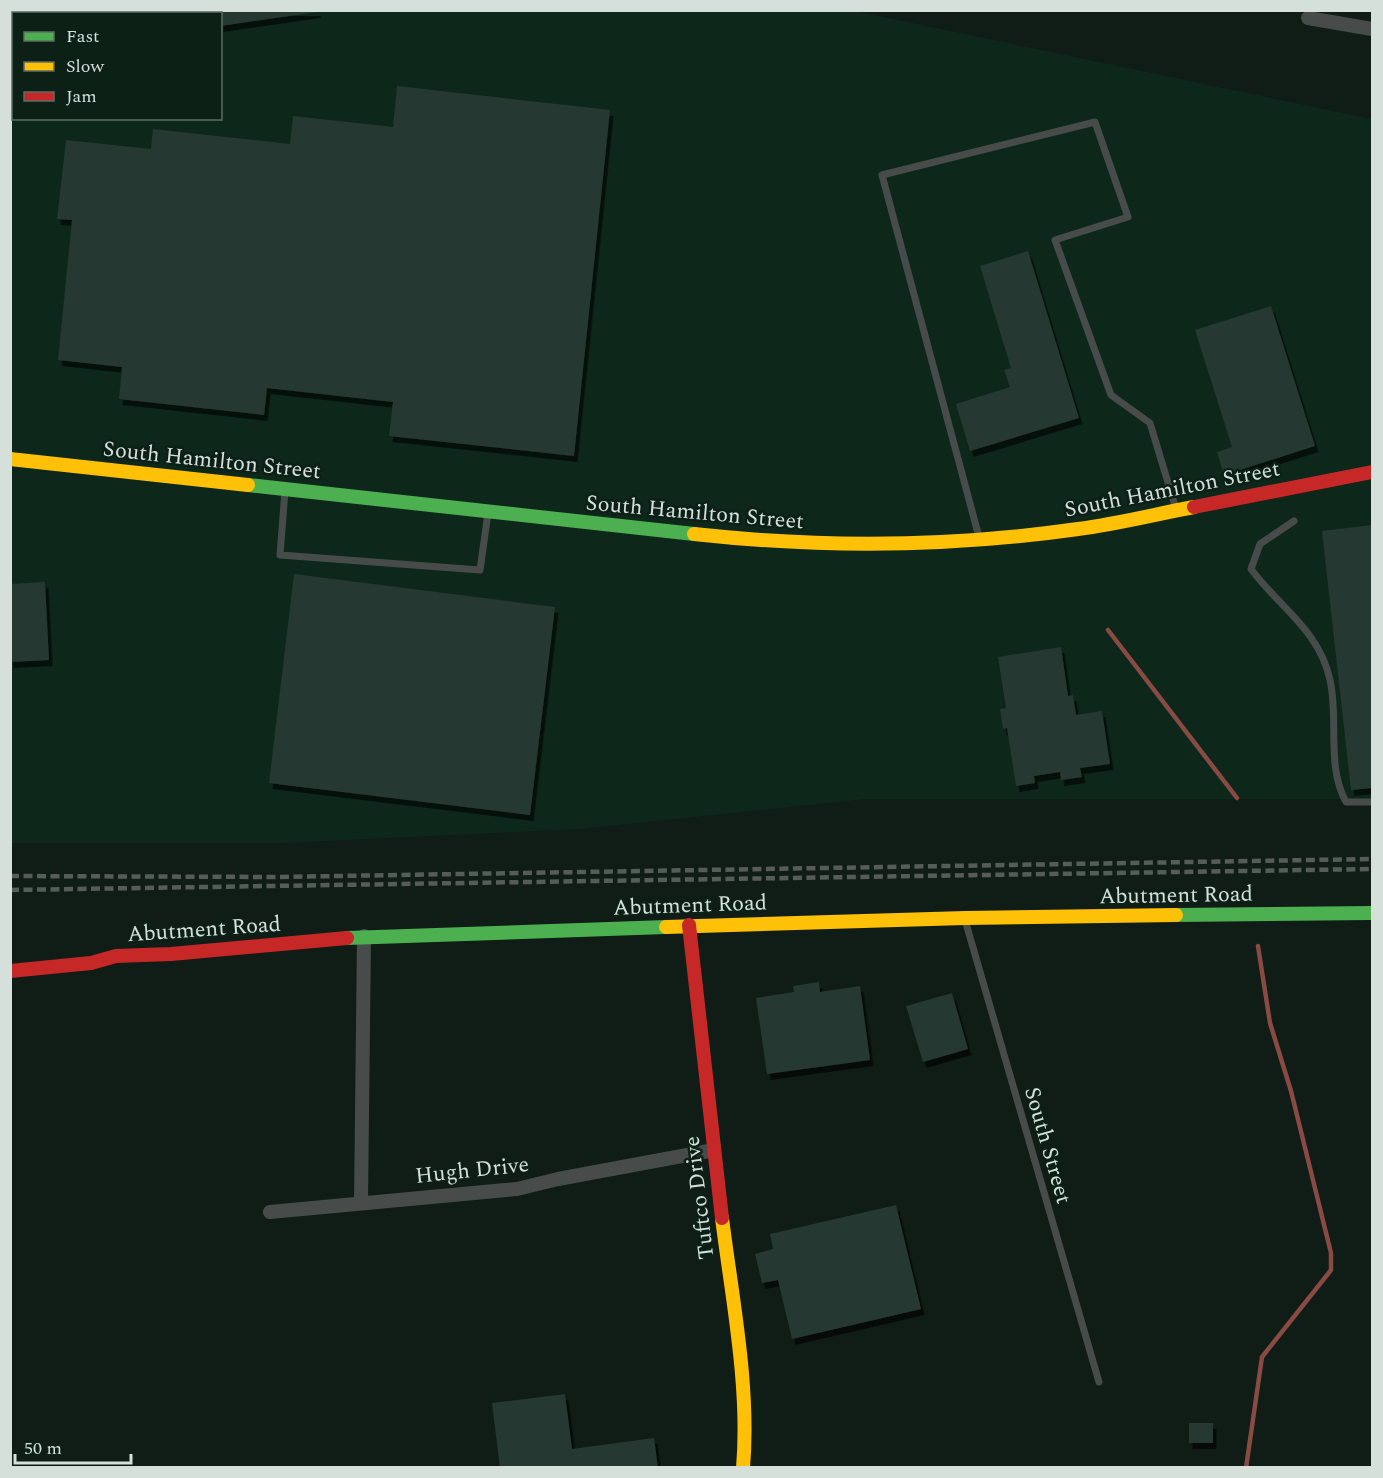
<svg xmlns="http://www.w3.org/2000/svg" width="1383" height="1478" font-family="Spectral,serif">
	<style>
		.built { fill: #0d271b; fill-rule: evenodd }
		.lines { fill: none; stroke-linecap: round; stroke-linejoin: round }
		.stream { stroke: #884a43; stroke-width: 4.5 }
		.building { fill: #263831; filter: url(#shadow) }
		.lane { stroke: #474c4a; stroke-width: 7 }
		.street { stroke: #474c4a; stroke-width: 14 }
		.fast { stroke: #4caf50; stroke-width: 14 }
		.slow { stroke: #ffc107; stroke-width: 14 }
		.jam { stroke: #c62828; stroke-width: 14 }
		.rail { stroke: #565d59; stroke-width: 4.5; stroke-dasharray: 9 4.5; stroke-linecap: butt }
		.labels { text-anchor: middle; stroke-width: 5; stroke-linejoin: round; paint-order: stroke }
		.street-label { font-size: 22px; fill: #d4e0d9; stroke: #0c2016 }
	</style>
	<defs>
		<filter id="shadow"><feDropShadow dx="3.5" dy="6" stdDeviation="0" flood-color="#0009"/></filter>
	</defs>
	<rect width="100%" height="100%" fill="#101c16"/>
	<path class="built" d="M11 11H855L1372 119V799H866L580 829 284 843H11ZM14 14H220V118H14Z"/>
	<g class="lines">
		<g class="stream">
			<polyline points="1108,630 1237,798"/>
			<polyline points="1246,1468 1262,1357 1331,1270 1331,1253 1291,1091 1270,1023 1258,946"/>
		</g>
	</g>
	<g class="building">
		<polygon points="10,10 317,10 317,12 220,26 220,14 14,14 14,57 10,57"/>
		<polygon points="397,86 610,110 574,456 389,436 393,402 267,388 264,415 119,399 122,367 58,360 72,220 57,219 66,140 151,149 153,129 290,144 293,116 393,127"/>
		<polygon points="1028,251 1079,418 970,451 956,404 1010,387 1004,370 1011,368 980,266"/>
		<polygon points="1271,306 1315,446 1224,475 1217,452 1232,447 1195,330"/>
		<polygon points="1372,525 1372,788 1351,790 1322,531"/>
		<polygon points="294,574 555,607 530,815 269,783"/>
		<polygon points="45,582 49,660 10,662 10,584"/>
		<polygon points="1061,647 1068,696 1073,695 1076,715 1102,711 1110,764 1080,768 1082,777 1061,780 1060,772 1034,776 1035,783 1016,786 1007,728 1003,729 1000,709 1006,708 998,657"/>
		<polygon points="819,982 820,992 860,986 870,1060 767,1074 756,998 794,992 793,986"/>
		<polygon points="952,993 968,1049 923,1062 906,1006"/>
		<polygon points="896,1205 921,1309 792,1339 778,1280 762,1283 755,1254 773,1249 770,1234"/>
		<polygon points="565,1394 572,1449 654,1438 658,1468 500,1468 492,1403"/>
		<rect x="1189" y="1423" width="24" height="20"/>
	</g>
	<g class="lines">
		<g class="lane">
			<polyline points="285,491 280,555 480,570 488,513"/>
			<path d="M1294 521 1260 544 1251 569C1279 607 1320 631 1330 680 1339 719 1326 766 1346 802H1372"/>
			<polyline points="979,537 882,175 1095,122 1128,217 1055,240 1111,395 1150,423 1176,509"/>
			<polyline points="965,920 1099,1382"/>
		</g>
		<g class="street">
			<polyline points="1308,18 1372,29"/>
			<polyline points="361,1202 364,936"/>
			<polyline points="270,1212 517,1189 558,1179 714,1150"/>
		</g>
		<g class="fast">
			<polyline points="248,485 694,534"/>
			<polyline points="1176,915 1372,913"/>
			<polyline points="347,938 666,927"/>
		</g>
		<g class="slow">
			<polyline points="10,459 248,485"/>
			<path d="M694 534C821 548 951 547 1078 529 1117 524 1156 514 1194 507"/>
			<polyline points="666,927 965,918 1176,915"/>
			<path d="M722 1218C732 1298 750 1387 743 1468"/>
		</g>
		<g class="jam">
			<polyline points="1194,507 1372,472"/>
			<polyline points="689,925 722,1218"/>
			<polyline points="10,971 91,963 116,956 171,954 347,938"/>
		</g>
		<g class="rail">
			<polyline points="10,876 277,877 1372,859"/>
			<polyline points="10,890 1372,869"/>
		</g>
	</g>
	<g class="labels">
		<g class="street-label">
			<text transform="translate(212 459) rotate(6)" y="8">South Hamilton Street</text>
			<text transform="translate(1172 488) rotate(-11)" y="8">South Hamilton Street</text>
			<text transform="translate(695 511) rotate(5)" y="8">South Hamilton Street</text>
			<text transform="translate(1176 894) rotate(-1)" y="8">Abutment Road</text>
			<text transform="translate(690 904) rotate(-2)" y="8">Abutment Road</text>
			<text transform="translate(204 928) rotate(-4)" y="8">Abutment Road</text>
			<text transform="translate(1049 1145) rotate(74)" y="8">South Street</text>
			<text transform="translate(472 1169) rotate(-6)" y="8">Hugh Drive</text>
			<text transform="translate(698 1198) rotate(-97)" y="8">Tuftco Drive</text>
		</g>
	</g>
	<rect width="1383" height="1478" fill="none" stroke="#d4e0d9" stroke-width="24"/>
	<rect x="12" y="12" width="210" height="108" fill="#0c2016" stroke="#5c6d64" stroke-width="1.5"/>
	<rect x="24" y="32" width="30" height="9" fill="#4caf50" stroke="#5c6d64" stroke-width="1.5"/>
	<text x="66" y="42" font-size="18" fill="#d4e0d9">Fast</text>
	<rect x="24" y="62" width="30" height="9" fill="#ffc107" stroke="#5c6d64" stroke-width="1.5"/>
	<text x="66" y="72" font-size="18" fill="#d4e0d9">Slow</text>
	<rect x="24" y="92" width="30" height="9" fill="#c62828" stroke="#5c6d64" stroke-width="1.5"/>
	<text x="66" y="102" font-size="18" fill="#d4e0d9">Jam</text>
	<path d="M15 1454v9h116v-9" fill="none" stroke="#d4e0d9" stroke-width="3"/>
	<text x="24" y="1454" font-size="18" fill="#d4e0d9" stroke="#0c2016" stroke-width="4.5" paint-order="stroke">50 m</text>
</svg>
